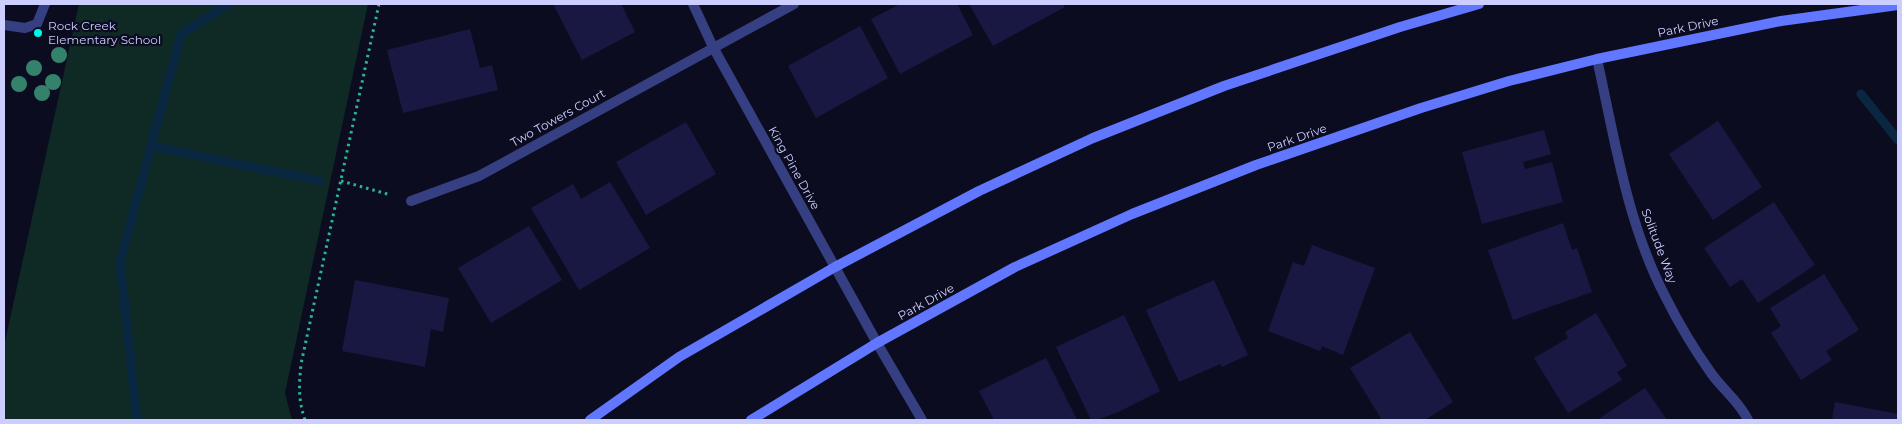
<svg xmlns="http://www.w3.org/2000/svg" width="1902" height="424" font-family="Montserrat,sans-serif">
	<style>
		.green { fill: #0f2a25 }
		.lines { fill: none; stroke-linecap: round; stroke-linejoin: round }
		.stream { stroke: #0a2742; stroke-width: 9 }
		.building { fill: #191842 }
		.path { stroke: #2ab496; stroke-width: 3; stroke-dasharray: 2.5 4; stroke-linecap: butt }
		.service { stroke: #363f81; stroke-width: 10 }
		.minor { stroke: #363f81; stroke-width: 10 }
		.secondary { stroke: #6277ff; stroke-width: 10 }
		.tree { fill: #34826b }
		.poi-dot { fill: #00f6e8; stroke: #0c0c20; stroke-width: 2 }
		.labels { text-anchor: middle; stroke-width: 4.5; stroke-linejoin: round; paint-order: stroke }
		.poi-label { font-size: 12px; fill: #cbceff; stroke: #0c0c20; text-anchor: start }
		.street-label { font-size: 12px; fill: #cbceff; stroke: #0c0c20 }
	</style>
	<rect width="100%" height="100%" fill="#0c0c20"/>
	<polygon class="green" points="79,4 368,4 285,393 292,420 4,420 4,346"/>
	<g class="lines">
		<g class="stream">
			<polyline points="1861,94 1898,140"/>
			<polyline points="151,146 320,181"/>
			<polyline points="137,420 120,262 181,34 229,4"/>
		</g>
	</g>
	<g class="building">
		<polygon points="553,4 621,4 635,32 582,60"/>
		<polygon points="900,4 957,4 973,35 900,74 871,19"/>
		<polygon points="969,4 1063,4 1065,7 993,46"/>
		<polygon points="860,26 888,78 816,118 788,66"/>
		<polygon points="470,29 480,68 492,65 498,90 403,113 387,50"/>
		<polygon points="1718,121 1762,187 1713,220 1669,154"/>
		<polygon points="686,122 716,174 646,215 616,162"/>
		<polygon points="1544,130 1551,154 1523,162 1525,169 1552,162 1563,202 1482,224 1462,152"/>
		<polygon points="610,182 650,248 579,290 531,208 573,184 581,199"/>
		<polygon points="1774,202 1815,265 1758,303 1742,279 1730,287 1704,248"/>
		<polygon points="1563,223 1572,250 1577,248 1592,292 1513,320 1488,250"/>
		<polygon points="529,226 562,280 491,323 458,268"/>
		<polygon points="1312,245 1375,268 1343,355 1322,346 1320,351 1268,331 1293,262 1304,266"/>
		<polygon points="1824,274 1859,330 1826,351 1832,360 1801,380 1771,333 1781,326 1770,308"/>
		<polygon points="355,280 449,298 443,332 431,329 425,367 342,351"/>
		<polygon points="1214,280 1248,355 1222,367 1220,364 1179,382 1146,310"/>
		<polygon points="1596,313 1627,366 1617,372 1622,380 1568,413 1534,358 1568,338 1565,332"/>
		<polygon points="1124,315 1160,391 1118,412 1097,420 1091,420 1056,347"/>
		<polygon points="1410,332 1453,402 1425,420 1382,420 1350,368"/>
		<polygon points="1046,358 1077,420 994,420 979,391"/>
		<polygon points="1645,388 1667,420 1597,420"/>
		<polygon points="1835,402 1898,414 1898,420 1832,420"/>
	</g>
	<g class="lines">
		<g class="path">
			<polyline points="341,181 391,195"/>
			<path d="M305 420C298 399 299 386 301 364L379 4"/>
		</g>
		<polyline class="service" points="4,25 25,28 37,24 45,4"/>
		<g class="minor">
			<polyline points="693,4 713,47 810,222 877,343 922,420"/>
			<path d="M1597 59C1615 140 1627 224 1666 298 1679 324 1694 349 1711 373 1722 389 1740 402 1748 420"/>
			<polyline points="411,201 479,176 794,4"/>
		</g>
		<g class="secondary">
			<polyline points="590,420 679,357 835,267 979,191 1093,138 1224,86 1400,27 1479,4"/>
			<polyline points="751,420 877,343 1015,267 1132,214 1256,165 1421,108 1509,81 1597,59 1781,21 1898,5"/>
		</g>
	</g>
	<g class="tree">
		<circle cx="59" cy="55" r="8"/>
		<circle cx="34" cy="68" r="8"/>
		<circle cx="53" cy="82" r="8"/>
		<circle cx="19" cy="84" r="8"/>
		<circle cx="42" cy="93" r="8"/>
	</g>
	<circle class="poi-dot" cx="38" cy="33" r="5"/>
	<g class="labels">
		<g class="poi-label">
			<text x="48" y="30">Rock Creek<tspan x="48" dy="14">Elementary School</tspan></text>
		</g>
		<g class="street-label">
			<text transform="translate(1688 27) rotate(-12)" y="4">Park Drive</text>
			<text transform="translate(558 118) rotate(-29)" y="4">Two Towers Court</text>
			<text transform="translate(1297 138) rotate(-19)" y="4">Park Drive</text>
			<text transform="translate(794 168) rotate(61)" y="4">King Pine Drive</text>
			<text transform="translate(1659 246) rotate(69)" y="4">Solitude Way</text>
			<text transform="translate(926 302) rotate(-29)" y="4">Park Drive</text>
		</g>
	</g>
	<rect width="1902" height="424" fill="none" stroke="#cbceff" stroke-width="10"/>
</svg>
